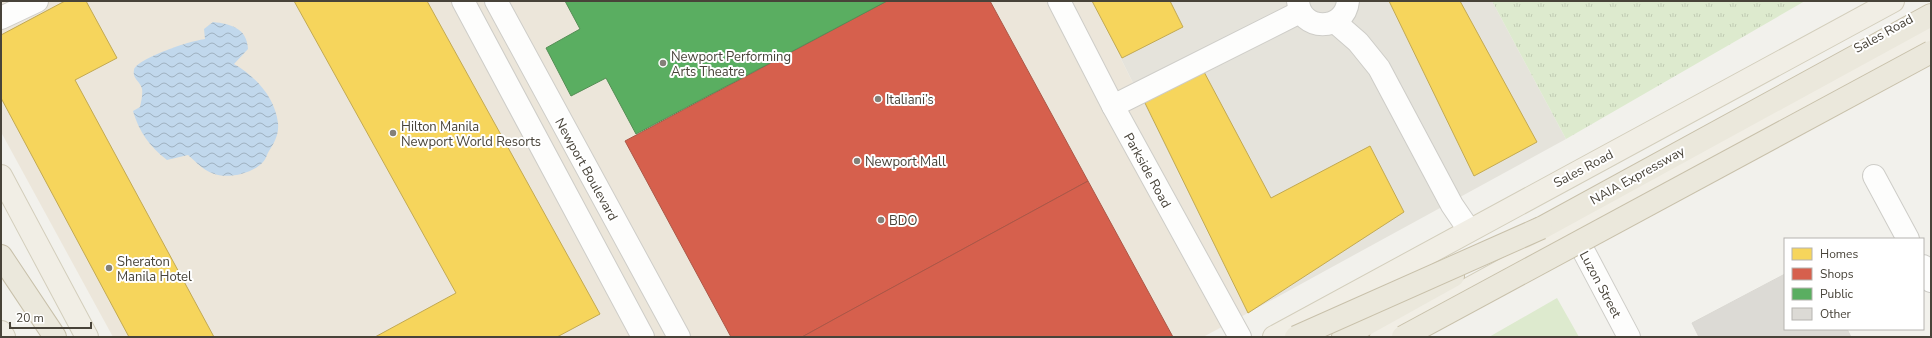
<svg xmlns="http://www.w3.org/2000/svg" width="1932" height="338" font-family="'Nunito Sans',sans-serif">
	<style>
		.residential { fill: #e5e3db }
		.commercial { fill: #ece6da }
		.grass { fill: url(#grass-tufts) }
		.park { fill: #ddeace }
		.water { fill: url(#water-waves) }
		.homes { fill: #f6d55c; stroke: #c2a952 }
		.shops { fill: #d6604d; stroke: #ab5747 }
		.public { fill: #5aae61; stroke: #558e55 }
		.building { fill: #dcdad5; stroke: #dad8d2 }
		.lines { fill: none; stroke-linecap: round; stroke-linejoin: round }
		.minor-casing { stroke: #cecdc8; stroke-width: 24 }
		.major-casing { stroke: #d3cebc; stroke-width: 24 }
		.highway-casing { stroke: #c8c0aa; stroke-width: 24 }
		.minor { stroke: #fdfdfc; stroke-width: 22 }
		.major { stroke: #f1eee5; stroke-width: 22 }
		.highway { stroke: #ebe8dc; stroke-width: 22 }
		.highway-bridge-casing { stroke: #c8c0aa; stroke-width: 24; stroke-linecap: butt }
		.highway-bridge { stroke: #ebe8dc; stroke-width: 22 }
		.poi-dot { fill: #848078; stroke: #fff; stroke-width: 1.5 }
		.labels { text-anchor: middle; stroke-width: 4; stroke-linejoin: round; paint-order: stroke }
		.street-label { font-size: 13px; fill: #484339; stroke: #fff }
		.poi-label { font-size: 13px; fill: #484339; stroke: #fff; text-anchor: start }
	</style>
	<defs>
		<pattern id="grass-tufts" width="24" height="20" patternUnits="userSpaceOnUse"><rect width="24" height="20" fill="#ddeace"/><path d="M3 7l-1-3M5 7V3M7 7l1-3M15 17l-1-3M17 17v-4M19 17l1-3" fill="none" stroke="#bfcab2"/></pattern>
		<pattern id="water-waves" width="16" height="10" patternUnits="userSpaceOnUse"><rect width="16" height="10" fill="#c1d8ec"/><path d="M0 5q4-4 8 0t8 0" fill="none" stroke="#9fb1c0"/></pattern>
	</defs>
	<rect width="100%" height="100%" fill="#f2f1ec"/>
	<polygon class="residential" points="1092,1 1492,1 1566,139 1248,313"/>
	<polygon class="commercial" points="1,1 1092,1 1248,313 1203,337 113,337 1,132"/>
	<polygon class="grass" points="1492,1 1805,1 1566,139"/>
	<polygon class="park" points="1557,298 1579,337 1489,337"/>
	<path class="water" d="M213 22C231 24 247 28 248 49L234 64C255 76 275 97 278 123 279 134 275 142 269 151 267 154 266 159 263 162 253 173 232 178 218 175 206 173 196 162 188 155L167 160C150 147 139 132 133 111L140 107C141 102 143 94 142 89 141 82 132 79 134 70 137 58 193 40 205 39L204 29Z"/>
	<g class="homes">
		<polygon points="65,1 86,1 117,58 75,80 214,337 129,337 1,98 1,35"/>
		<polygon points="294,1 427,1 600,314 557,337 375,337 456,293"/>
		<polygon points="1092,1 1170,1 1183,27 1122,58"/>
		<polygon points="1389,1 1460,1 1537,142 1474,176"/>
		<polygon points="1203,70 1271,198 1370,146 1404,212 1248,313 1144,101"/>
	</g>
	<g class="shops">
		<polygon points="887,1 990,1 1088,181 802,337 731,337 625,141"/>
		<polygon points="1088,181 1173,337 802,337 840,316"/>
	</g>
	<polygon class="public" points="565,1 887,1 636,134 606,78 571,96 546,48 580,29"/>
	<polygon class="building" points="1785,274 1785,329 1847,329 1851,337 1699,337 1692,323"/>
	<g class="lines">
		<g class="minor-casing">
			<g id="minor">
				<polyline points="463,1 643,337"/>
				<polyline points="496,1 679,337"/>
				<polyline points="1059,1 1113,106 1240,337"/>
				<path d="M1298 1C1300 32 1345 32 1348 1"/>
				<polyline points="1,18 37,1"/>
				<polyline points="1335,22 1358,42 1379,68 1452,205 1469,230"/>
				<polyline points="1113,106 1300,12"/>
				<polyline points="1874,176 1908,239"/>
				<polyline points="1575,230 1583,250 1629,337"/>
				<polyline points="1923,266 1931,281"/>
			</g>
		</g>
		<g class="major-casing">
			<g id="major">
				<polyline points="1,176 87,337"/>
				<polyline points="1,332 4,337"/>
				<polyline points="1274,337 1893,1"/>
				<polyline points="1381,337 1931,36"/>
			</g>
		</g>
		<g class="highway-casing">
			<g id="highway">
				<polyline points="1525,237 1931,15"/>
				<polyline points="1,256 55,337"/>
				<polyline points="1343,337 1453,276"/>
			</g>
		</g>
		<use href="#minor" class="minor"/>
		<use href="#major" class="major"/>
		<use href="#highway" class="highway"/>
		<g class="highway-bridge-casing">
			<g id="highway-bridge">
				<polyline points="1296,337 1541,228"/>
				<polyline points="1403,337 1931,52"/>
			</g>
		</g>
		<use href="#highway-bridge" class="highway-bridge"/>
	</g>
	<g class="poi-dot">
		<circle cx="663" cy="63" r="4"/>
		<circle cx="878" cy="99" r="4"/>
		<circle cx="393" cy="133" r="4"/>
		<circle cx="857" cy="161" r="4"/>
		<circle cx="881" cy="220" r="4"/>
		<circle cx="109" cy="268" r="4"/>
	</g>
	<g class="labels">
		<g class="street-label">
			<text transform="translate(1883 33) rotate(-29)" y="5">Sales Road</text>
			<text transform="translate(1583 168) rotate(-28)" y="5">Sales Road</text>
			<text transform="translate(587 169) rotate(61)" y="5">Newport Boulevard</text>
			<text transform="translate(1148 170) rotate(61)" y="5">Parkside Road</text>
			<text transform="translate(1637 175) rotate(-29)" y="5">NAIA Expressway</text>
			<text transform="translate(1601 284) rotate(62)" y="5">Luzon Street</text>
		</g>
		<g class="poi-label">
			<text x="671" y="61">Newport Performing<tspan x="671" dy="15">Arts Theatre</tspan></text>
			<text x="886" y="104">Italiani’s</text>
			<text x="401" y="131">Hilton Manila<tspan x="401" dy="15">Newport World Resorts</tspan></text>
			<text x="865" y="166">Newport Mall</text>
			<text x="889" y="225">BDO</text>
			<text x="117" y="266">Sheraton<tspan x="117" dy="15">Manila Hotel</tspan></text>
		</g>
	</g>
	<rect width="1932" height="338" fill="none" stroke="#484339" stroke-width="4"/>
	<rect x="1784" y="238" width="140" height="92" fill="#ffffff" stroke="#b6b4b0"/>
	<rect x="1792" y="248" width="20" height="12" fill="#f6d55c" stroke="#b6b4b0"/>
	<text x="1820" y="258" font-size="12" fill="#484339">Homes</text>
	<rect x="1792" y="268" width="20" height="12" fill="#d6604d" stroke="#b6b4b0"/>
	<text x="1820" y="278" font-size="12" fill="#484339">Shops</text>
	<rect x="1792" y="288" width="20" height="12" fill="#5aae61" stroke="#b6b4b0"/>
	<text x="1820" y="298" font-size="12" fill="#484339">Public</text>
	<rect x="1792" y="308" width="20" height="12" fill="#dcdad5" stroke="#b6b4b0"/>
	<text x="1820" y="318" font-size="12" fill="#484339">Other</text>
	<path d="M10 322v6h81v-6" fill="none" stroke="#484339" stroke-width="2"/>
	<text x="16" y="322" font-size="12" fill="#484339" stroke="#ffffff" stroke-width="3" paint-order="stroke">20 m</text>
</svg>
